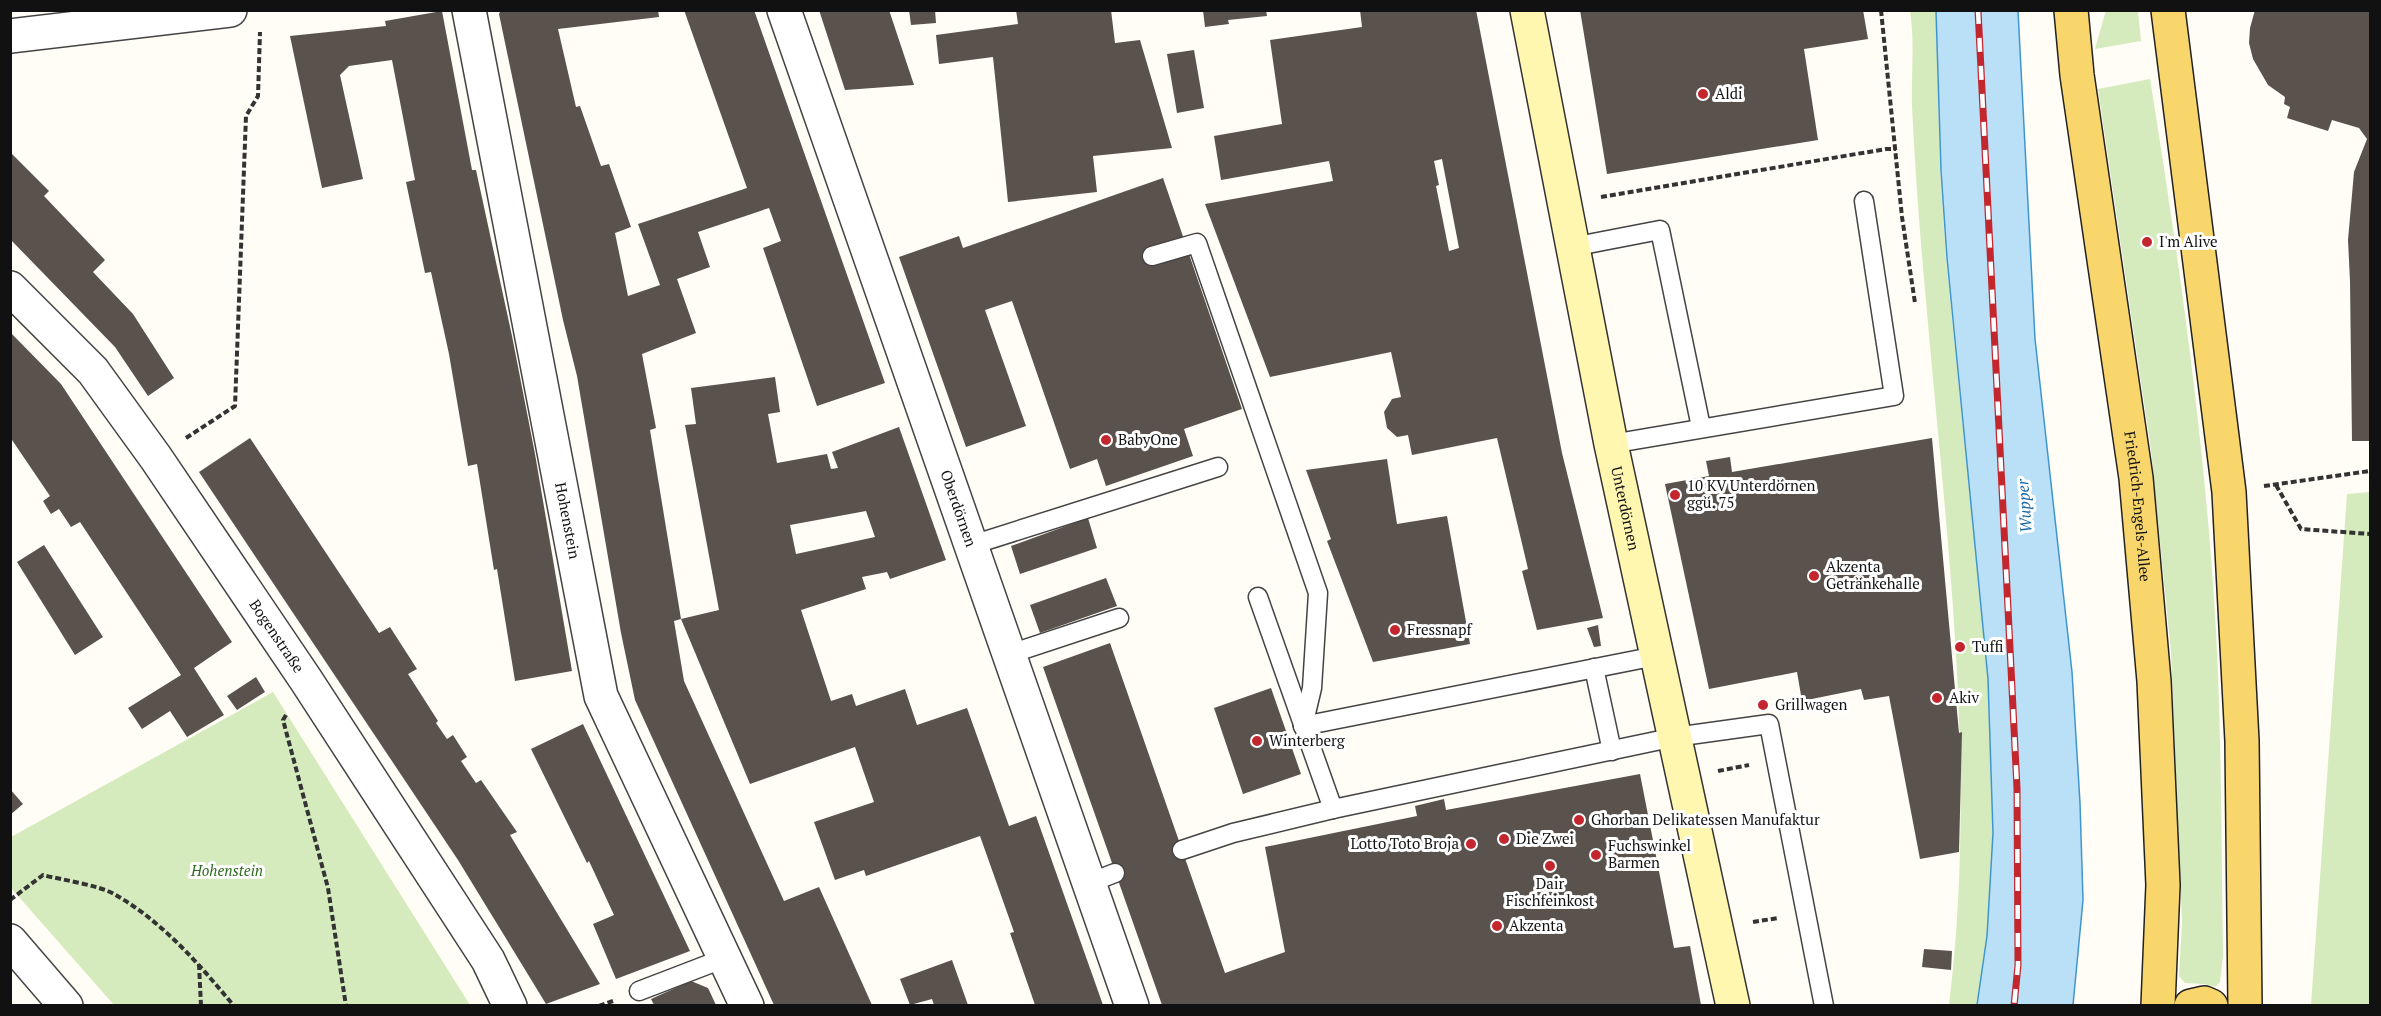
<svg xmlns="http://www.w3.org/2000/svg" width="2381" height="1016" font-family="'PT Serif',serif">
	<style>
		.green { fill: #d5ebbd }
		.water { fill: #b9e0f7; stroke: #3f96cf; stroke-width: 1.5 }
		.building { fill: #5a524d; fill-rule: evenodd }
		.lines { fill: none; stroke-linecap: round; stroke-linejoin: round }
		.lane-casing { stroke: #444; stroke-width: 21 }
		.street-casing { stroke: #444; stroke-width: 36 }
		.secondary-casing { stroke: #333; stroke-width: 36 }
		.primary-casing { stroke: #222; stroke-width: 36 }
		.path { stroke: #333; stroke-width: 4; stroke-dasharray: 6 3; stroke-linecap: butt }
		.lane { stroke: #fff; stroke-width: 18 }
		.street { stroke: #fff; stroke-width: 33 }
		.secondary { stroke: #fff6b0; stroke-width: 33 }
		.primary { stroke: #f9d66b; stroke-width: 33 }
		.rail-casing { stroke: #c4262e; stroke-width: 7 }
		.rail { stroke: #fff; stroke-width: 4.5; stroke-dasharray: 14; stroke-linecap: butt }
		.poi-dot { fill: #c4262e; stroke: #fff; stroke-width: 2 }
		.labels { text-anchor: middle; stroke-width: 6; stroke-linejoin: round; paint-order: stroke }
		.poi-label { font-size: 15px; fill: #111; stroke: #fff; text-anchor: start }
		.street-label { font-size: 15px; fill: #111; stroke: #fff }
		.park-label { font-size: 15px; font-style: italic; fill: #2f6b1f; stroke: #fff }
		.water-label { font-size: 16px; font-style: italic; fill: #1768a6; stroke: #fff }
	</style>
	<rect width="100%" height="100%" fill="#fffdf5"/>
	<g class="green">
		<polygon points="2106,10 2138,11 2141,41 2095,49"/>
		<path d="M1910 11H1936L1940 171 1946 258 1988 679 1993 833 1987 936 1977 1005H1949C1978 771 1946 534 1926 301 1920 236 1915 170 1912 106 1911 74 1915 42 1910 11Z"/>
		<path d="M2150 79C2177 247 2201 414 2213 584 2222 707 2221 832 2223 956L2220 982 2215 987 2204 984 2185 983 2179 976 2182 922 2171 652 2151 450 2098 89Z"/>
		<polygon points="2370,492 2370,1005 2311,1005 2347,494"/>
		<polygon points="273,692 470,1005 114,1005 11,888 11,837"/>
	</g>
	<polygon class="water" points="1936,11 2018,11 2035,339 2072,672 2080,803 2083,900 2073,1005 1977,1005 1987,936 1993,833 1988,679 1947,258 1941,171"/>
	<g class="building">
		<polygon points="501,10 658,10 659,17 558,29 576,107 580,106 601,166 609,164 631,227 615,233 628,296 660,285 638,224 747,188 684,10 754,10 885,383 817,406 763,248 781,241 769,208 698,232 710,267 677,279 696,333 642,354 656,428 650,430 681,619 674,621 684,681 784,901 819,887 872,1005 774,1005 635,700 621,633 577,376 563,320 499,14"/>
		<polygon points="819,10 889,10 914,85 845,90"/>
		<polygon points="909,10 935,10 936,23 911,25"/>
		<polygon points="1016,10 1111,10 1115,43 1140,40 1172,148 1093,156 1097,192 1008,202 993,57 939,64 936,35 1018,24"/>
		<polygon points="1203,10 1266,10 1267,16 1228,20 1229,24 1205,27"/>
		<path d="M1360 10H1476L1562 453 1603 618 1537 630 1522 571 1528 569 1497 438 1412 455 1408 435 1397 437 1387 428 1384 412 1392 399 1401 397 1391 352 1270 377 1205 204 1333 181 1329 161 1221 180 1214 136 1282 124 1270 40 1362 27ZM1442 159 1459 248 1449 251 1436 186 1439 185 1434 161Z"/>
		<polygon points="1580,10 1863,10 1868,39 1804,49 1818,140 1607,174"/>
		<polygon points="2255,10 2370,10 2370,441 2352,441 2350,281 2348,240 2354,172 2367,139 2359,128 2332,120 2328,131 2287,118 2290,107 2284,104 2285,97 2268,85 2253,59 2249,43 2250,28"/>
		<polygon points="442,11 472,170 476,170 512,336 535,454 572,671 515,681 497,569 494,570 477,464 468,466 449,354 431,272 425,273 406,182 415,180 392,60 349,66 340,75 363,179 322,188 290,36 386,26 385,21"/>
		<polygon points="1194,50 1204,108 1177,113 1167,54"/>
		<polygon points="10,152 49,191 44,196 105,260 93,272 133,314 174,378 148,396 115,347 10,239"/>
		<polygon points="1163,178 1242,409 1184,429 1193,456 1106,486 1097,459 1070,469 1012,301 985,310 1026,426 966,447 899,257 959,236 963,248"/>
		<polygon points="10,332 61,384 232,642 194,668 224,715 187,737 170,711 142,729 128,708 181,675 80,522 71,527 59,509 51,514 43,501 50,496 10,437"/>
		<path d="M775 377 780 412 768 414 777 463 827 454 831 469 838 468 832 452 899 427 946 560 890 579 887 572 862 577 866 589 801 610 831 701 852 694 856 706 905 689 917 725 967 708 1009 826 1036 816 1103 1005H1035L1010 933 1014 932 980 836 866 876 864 870 835 880 814 822 874 802 855 747 750 784 681 619 719 610 685 425 696 424 691 388ZM866 511 875 537 796 554 790 525Z"/>
		<polygon points="250,438 379,633 390,627 417,669 408,674 438,721 436,723 447,739 453,735 467,757 461,761 476,783 481,780 517,832 510,835 600,984 546,1004 458,860 199,472"/>
		<polygon points="1932,438 1959,733 1962,732 1959,852 1920,859 1889,696 1864,700 1861,689 1802,701 1797,672 1709,689 1665,484 1709,476 1706,461 1730,457 1732,472"/>
		<polygon points="1387,459 1397,524 1447,516 1470,644 1373,662 1327,541 1331,539 1306,470"/>
		<polygon points="1088,518 1097,548 1020,574 1011,546"/>
		<polygon points="44,545 103,637 75,655 17,562"/>
		<polygon points="1106,578 1117,606 1040,633 1030,605"/>
		<polygon points="1598,625 1601,646 1594,647 1587,628"/>
		<polygon points="1110,643 1225,973 1285,952 1265,847 1417,816 1415,806 1444,799 1446,810 1640,774 1674,948 1690,946 1701,1005 1162,1005 1043,667"/>
		<polygon points="256,677 265,692 237,710 227,696"/>
		<polygon points="1271,688 1301,774 1243,794 1214,708"/>
		<polygon points="583,724 690,951 616,979 593,924 614,915 589,861 587,863 531,749"/>
		<polygon points="10,789 23,804 10,815"/>
		<polygon points="1924,949 1952,951 1951,970 1922,967"/>
		<polygon points="952,960 968,1005 934,1005 932,999 910,1005 900,979"/>
		<polygon points="691,981 708,988 716,1005 654,1005 651,999"/>
	</g>
	<g class="lines">
		<g class="lane-casing">
			<g id="lane">
				<polyline points="1572,247 1660,230 1701,427"/>
				<polyline points="1152,256 1197,243 1318,593 1312,688 1303,726"/>
				<polyline points="1611,444 1894,396 1864,201"/>
				<polyline points="972,545 1218,467"/>
				<polyline points="1258,597 1333,809"/>
				<polyline points="1010,654 1119,618"/>
				<polyline points="1594,668 1612,751"/>
				<polyline points="1303,726 1656,656"/>
				<polyline points="1182,850 1233,833 1333,809 1675,737 1769,724 1824,1006"/>
				<polyline points="1089,883 1115,873"/>
				<polyline points="639,991 725,958"/>
			</g>
		</g>
		<g class="street-casing">
			<g id="street">
				<path id="s1" d="M469 10 601 696 747 1006"/>
				<path id="s2" d="M784 10 1132 1006"/>
				<polyline points="10,36 230,10"/>
				<path id="s3" d="M10 288 93 371 156 458 306 680 488 960 510 1006"/>
				<polyline points="10,941 66,1006"/>
			</g>
		</g>
		<g class="secondary-casing">
			<g id="secondary">
				<path id="s4" d="M1527 10 1611 444 1733 1006"/>
			</g>
		</g>
		<g class="primary-casing">
			<g id="primary">
				<path id="s5" d="M2071 10 2077 75 2136 478 2154 681 2163 885 2158 1006"/>
				<polyline points="2168,10 2229,492 2242,741 2245,1006"/>
				<polyline points="2191,1006 2204,1003 2211,1006"/>
			</g>
		</g>
		<g class="path">
			<polyline points="1881,10 1902,217 1915,303"/>
			<polyline points="1601,197 1886,149 1896,149"/>
			<polyline points="186,438 235,406 246,116 258,96 260,32"/>
			<polyline points="2276,485 2301,529 2370,534"/>
			<polyline points="2264,486 2370,471"/>
			<polyline points="286,715 283,720 328,888 346,1006"/>
			<polyline points="1718,771 1749,765"/>
			<path d="M10 900 43 875C62 880 98 885 114 894 162 921 199 964 234 1006"/>
			<polyline points="1753,922 1778,918"/>
			<polyline points="199,964 201,1006"/>
			<polyline points="599,1006 613,1001"/>
		</g>
		<use href="#lane" class="lane"/>
		<use href="#street" class="street"/>
		<use href="#secondary" class="secondary"/>
		<use href="#primary" class="primary"/>
		<g class="rail-casing">
			<polyline id="rail" points="1978,10 2017,788 2018,965 2014,1006"/>
		</g>
		<use href="#rail" class="rail"/>
	</g>
	<g class="poi-dot">
		<circle cx="1703" cy="94" r="6"/>
		<circle cx="2147" cy="242" r="6"/>
		<circle cx="1106" cy="440" r="6"/>
		<circle cx="1675" cy="495" r="6"/>
		<circle cx="1814" cy="576" r="6"/>
		<circle cx="1395" cy="630" r="6"/>
		<circle cx="1960" cy="647" r="6"/>
		<circle cx="1937" cy="698" r="6"/>
		<circle cx="1763" cy="705" r="6"/>
		<circle cx="1257" cy="741" r="6"/>
		<circle cx="1579" cy="820" r="6"/>
		<circle cx="1504" cy="839" r="6"/>
		<circle cx="1471" cy="844" r="6"/>
		<circle cx="1596" cy="855" r="6"/>
		<circle cx="1550" cy="866" r="6"/>
		<circle cx="1497" cy="926" r="6"/>
	</g>
	<g class="labels">
		<g class="poi-label">
			<text x="1715" y="99">Aldi</text>
			<text x="2159" y="247">I'm Alive</text>
			<text x="1118" y="445">BabyOne</text>
			<text x="1687" y="491">10 KV Unterdörnen<tspan x="1687" dy="17">ggü. 75</tspan></text>
			<text x="1826" y="572">Akzenta<tspan x="1826" dy="17">Getränkehalle</tspan></text>
			<text x="1407" y="635">Fressnapf</text>
			<text x="1972" y="652">Tuffi</text>
			<text x="1949" y="703">Akiv</text>
			<text x="1775" y="710">Grillwagen</text>
			<text x="1269" y="746">Winterberg</text>
			<text x="1591" y="825">Ghorban Delikatessen Manufaktur</text>
			<text x="1516" y="844">Die Zwei</text>
			<text x="1459" y="849" text-anchor="end">Lotto Toto Broja</text>
			<text x="1608" y="851">Fuchswinkel<tspan x="1608" dy="17">Barmen</tspan></text>
			<text x="1550" y="889" text-anchor="middle">Dair<tspan x="1550" dy="17">Fischfeinkost</tspan></text>
			<text x="1509" y="931">Akzenta</text>
		</g>
		<g class="street-label">
			<text dy="5" stroke="none"><textPath href="#s5" startOffset="501">Friedrich-Engels-Allee</textPath></text>
			<text dy="5" stroke="none"><textPath href="#s2" startOffset="528">Oberdörnen</textPath></text>
			<text dy="5" stroke="none"><textPath href="#s4" startOffset="508">Unterdörnen</textPath></text>
			<text dy="5" stroke="none"><textPath href="#s1" startOffset="520">Hohenstein</textPath></text>
			<text dy="5" stroke="none"><textPath href="#s3" startOffset="440">Bogenstraße</textPath></text>
		</g>
		<g class="park-label">
			<text x="227" y="876">Hohenstein</text>
		</g>
		<g class="water-label">
			<text transform="translate(2024 506) rotate(-94)" y="6">Wupper</text>
		</g>
	</g>
	<rect width="2381" height="1016" fill="none" stroke="#111111" stroke-width="24"/>
</svg>
